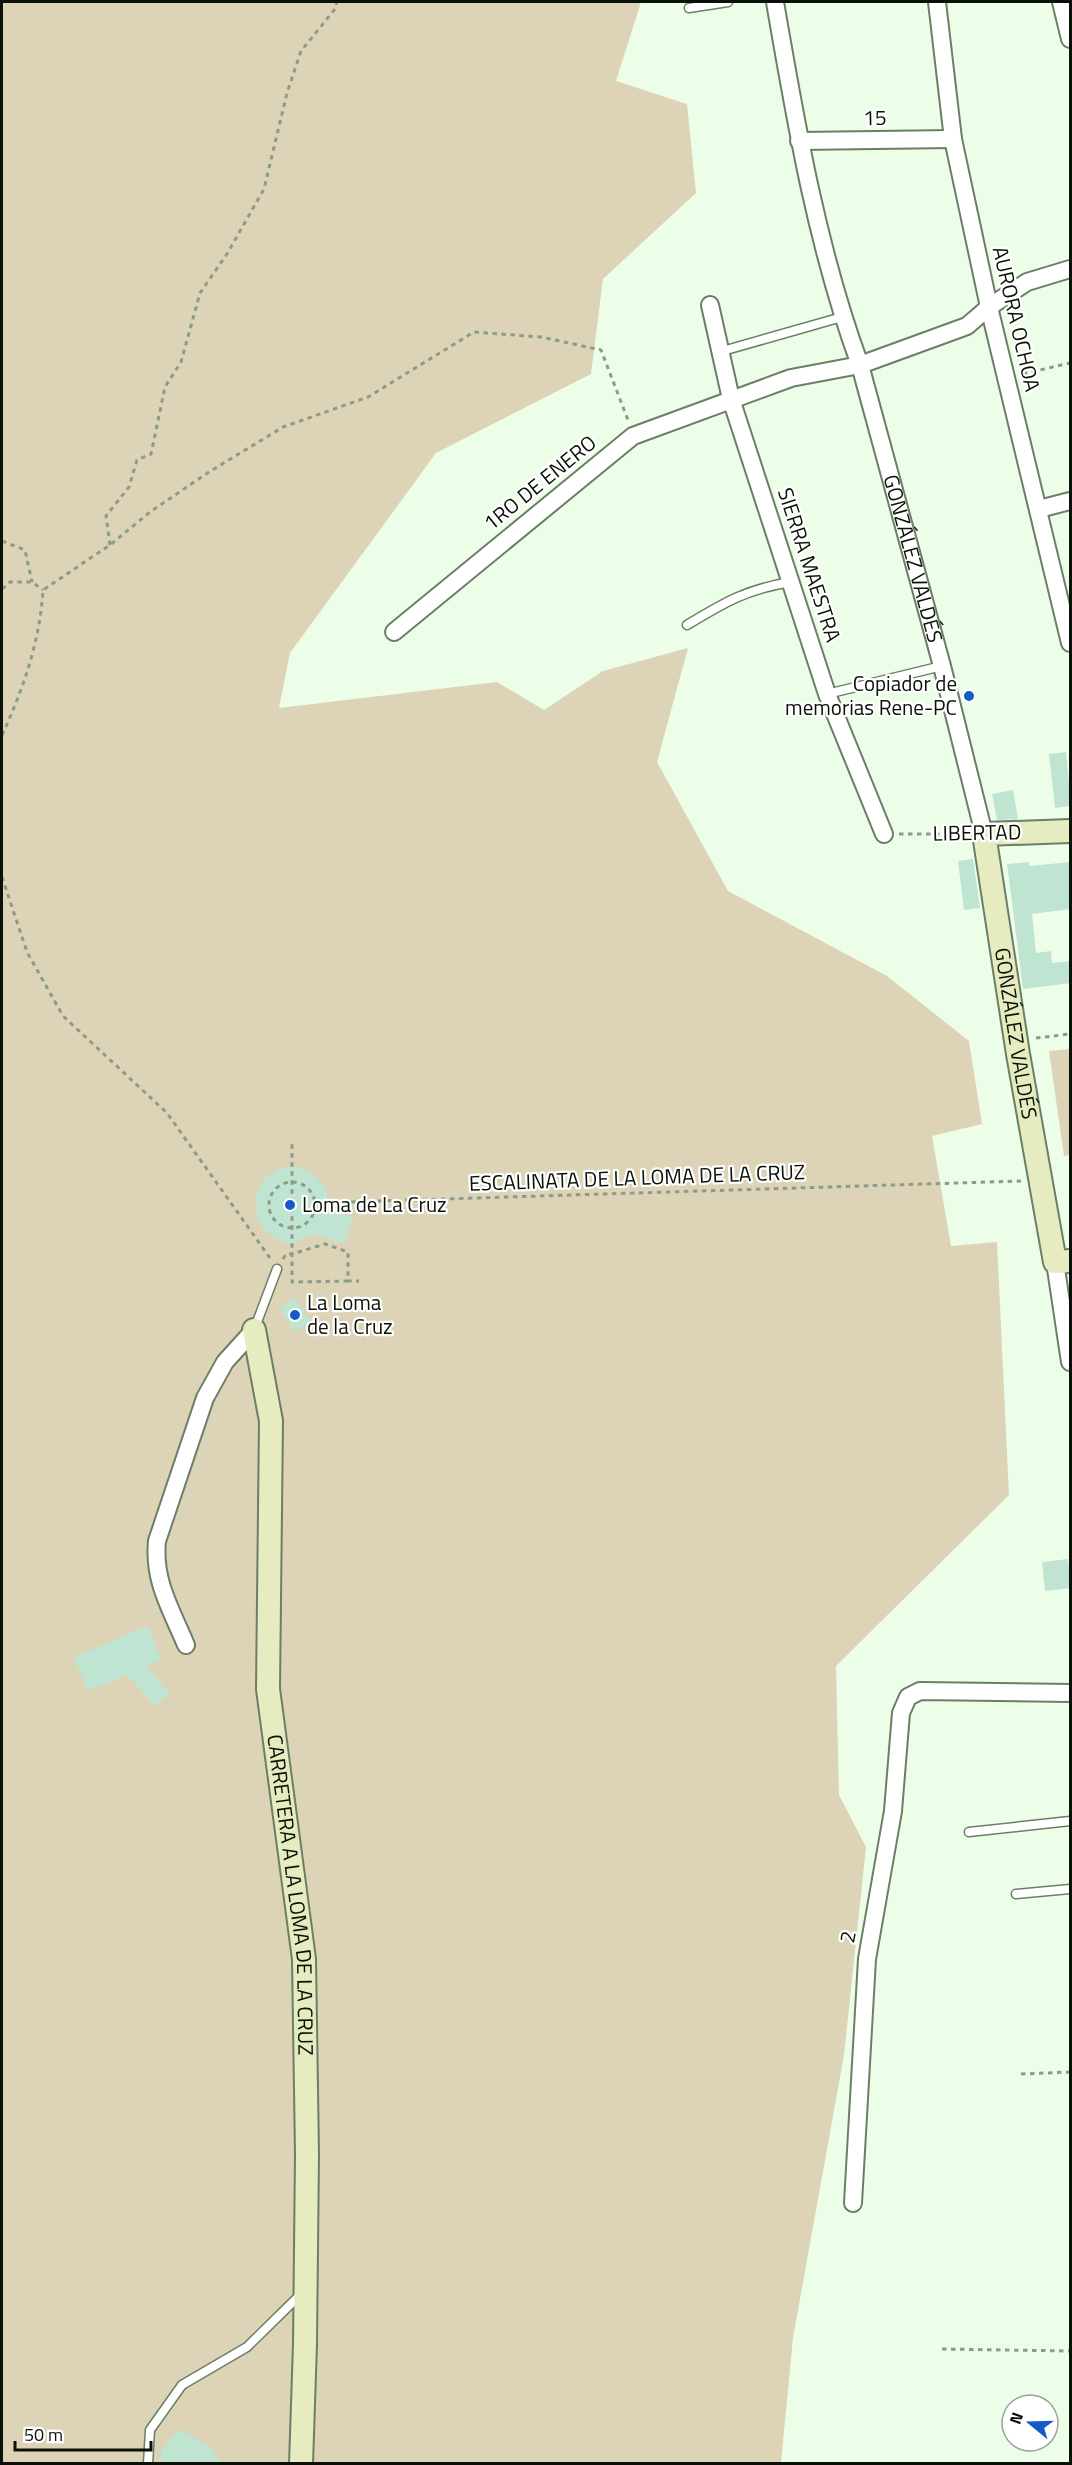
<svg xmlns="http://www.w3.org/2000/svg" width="1072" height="2465" font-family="'Titillium Web',sans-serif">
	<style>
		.green { fill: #ddd4b7 }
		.building { fill: #c0e4d2 }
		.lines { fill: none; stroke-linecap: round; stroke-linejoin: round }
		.lane-casing { stroke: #6a7f66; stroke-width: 11 }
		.street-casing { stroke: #6a7f66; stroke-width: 20 }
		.secondary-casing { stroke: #6a7f66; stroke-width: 26 }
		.path { stroke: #8d9b8a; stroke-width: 3; stroke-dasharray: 4.5 4.5; stroke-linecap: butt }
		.lane { stroke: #fff; stroke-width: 8 }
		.street { stroke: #fff; stroke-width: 16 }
		.secondary { stroke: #e6ebc0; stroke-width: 22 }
		.poi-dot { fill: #135bc6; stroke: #fff; stroke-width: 2 }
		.labels { text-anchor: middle; stroke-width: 4.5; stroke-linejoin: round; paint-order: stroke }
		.street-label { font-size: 21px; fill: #0a1108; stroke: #fff }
		.poi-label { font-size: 21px; fill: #0a1108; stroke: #fff; text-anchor: start }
	</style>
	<rect width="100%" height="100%" fill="#ecfee8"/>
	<g class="green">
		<polygon points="2,2 641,2 616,81 687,104 696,193 603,279 591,374 436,453 290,653 279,708 497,682 544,710 603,671 688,648 657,762 728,891 887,976 969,1041 982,1124 932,1136 951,1246 997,1242 1009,1495 836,1666 839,1795 866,1847 844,2055 793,2338 781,2463 2,2464"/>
		<polygon points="1070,1049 1070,1155 1064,1156 1049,1051"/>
	</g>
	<g class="building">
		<polygon points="1066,752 1071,806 1055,808 1049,754"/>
		<polygon points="1013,790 1018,819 997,820 992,794"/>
		<polygon points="973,859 980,908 964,910 958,861"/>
		<polygon points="1029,862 1029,866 1071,862 1071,909 1032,914 1036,953 1051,951 1052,963 1071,961 1071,983 1023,989 1007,864"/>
		<polygon points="293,1166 307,1170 316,1177 324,1185 332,1211 353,1218 344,1244 314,1234 291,1244 274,1238 265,1231 258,1221 255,1198 263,1180 278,1169"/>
		<polygon points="294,1298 311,1321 296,1332 279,1309"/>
		<polygon points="1068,1559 1071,1588 1045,1591 1042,1562"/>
		<polygon points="148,1626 162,1660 146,1666 170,1693 155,1706 127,1675 88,1691 74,1657"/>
		<polygon points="180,2429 213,2449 221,2463 160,2463 162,2449"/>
	</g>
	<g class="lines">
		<g class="lane-casing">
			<g id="lane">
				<polyline points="689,8 728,2"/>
				<polyline points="719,352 842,317"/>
				<path d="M687 625C725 602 747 589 791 582"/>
				<polyline points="827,694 942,666"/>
				<polyline points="254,1330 277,1269"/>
				<polyline points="969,1832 1070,1821"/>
				<polyline points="1016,1894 1070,1889"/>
				<polyline points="148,2464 150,2430 182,2385 247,2347 301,2294"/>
			</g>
		</g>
		<g class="street-casing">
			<g id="street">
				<path id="s1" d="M775 2C796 124 817 248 860 365L942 666 984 834"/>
				<polyline points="937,2 953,139 989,307 1070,643"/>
				<polyline points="1061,2 1070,39"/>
				<polyline points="799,141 953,139"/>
				<polyline points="710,305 731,399 827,694 884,834"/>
				<polyline points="1039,509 1070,501"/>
				<polyline points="394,632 633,436 791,378 860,365 967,326 989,307 1027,282 1070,269"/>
				<polyline points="1055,1262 1070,1362"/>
				<path d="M186 1645C171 1609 153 1581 157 1541L205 1398 225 1362 254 1330"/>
				<polyline points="853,2203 867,1959 893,1811 901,1713 908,1697 920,1691 1070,1693"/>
			</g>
		</g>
		<g class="secondary-casing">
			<g id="secondary">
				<path id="s2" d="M1070 831 984 834 1018 1054 1055 1262 1070 1261"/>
				<path id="s3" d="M254 1330 271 1421 268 1689 304 1959 307 2154 305 2344 301 2464"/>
			</g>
		</g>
		<g class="path">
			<polyline points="1023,374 1070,363"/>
			<polyline points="2,541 25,550 32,582"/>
			<polyline points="110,545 106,516 129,487 137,460 151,454 165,387 181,362 200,293 227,254 264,189 287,93 301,51 335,9 337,2"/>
			<polyline points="2,589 10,582 32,582 43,590"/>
			<path d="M2 735C23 690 40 641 43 590L110 545 150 512 209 472 283 427 368 397 474 332 541 337 601 350 628 420"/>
			<polyline points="899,834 964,834"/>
			<polyline points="2,877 27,952 63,1016 167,1113 270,1258"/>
			<polyline points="1036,1038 1070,1034"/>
			<circle cx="292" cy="1205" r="23"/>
			<polyline points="315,1203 1021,1181"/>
			<polyline points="283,1259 286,1254 292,1254 292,1143"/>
			<polyline points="348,1281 292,1282 292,1254 325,1244 348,1252 348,1281 359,1281"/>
			<polyline points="1021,2074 1070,2072"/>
			<polyline points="942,2349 1070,2351"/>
		</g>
		<use href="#lane" class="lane"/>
		<use href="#street" class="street"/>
		<use href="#secondary" class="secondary"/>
	</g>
	<g class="poi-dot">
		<circle cx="969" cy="696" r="6"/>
		<circle cx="290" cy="1205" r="6"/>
		<circle cx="295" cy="1315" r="6"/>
	</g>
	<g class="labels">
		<g class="street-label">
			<text transform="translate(875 118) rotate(-1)" y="7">15</text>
			<text transform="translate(1016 319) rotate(77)" y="7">AURORA OCHOA</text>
			<text transform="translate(540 483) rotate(-39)" y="7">1RO DE ENERO</text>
			<text dy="7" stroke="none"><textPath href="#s1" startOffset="574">GONZÁLEZ VALDÉS</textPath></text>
			<text transform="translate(809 565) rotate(72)" y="7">SIERRA MAESTRA</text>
			<text transform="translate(977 833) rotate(-1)" y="7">LIBERTAD</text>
			<text dy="7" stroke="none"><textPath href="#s2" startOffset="288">GONZÁLEZ VALDÉS</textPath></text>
			<text transform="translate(637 1178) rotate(-2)" y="7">ESCALINATA DE LA LOMA DE LA CRUZ</text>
			<text dy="7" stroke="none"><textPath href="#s3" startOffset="568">CARRETERA A LA LOMA DE LA CRUZ</textPath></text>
			<text transform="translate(848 1937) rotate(-79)" y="7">2</text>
		</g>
		<g class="poi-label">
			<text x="957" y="691" text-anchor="end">Copiador de<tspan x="957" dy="24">memorias Rene-PC</tspan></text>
			<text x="302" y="1212">Loma de La Cruz</text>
			<text x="307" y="1310">La Loma<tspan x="307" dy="24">de la Cruz</tspan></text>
		</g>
	</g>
	<rect width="1072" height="2465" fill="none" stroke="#0a1108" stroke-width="6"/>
	<g transform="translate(1030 2423) rotate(289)"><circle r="28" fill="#ffffff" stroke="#9da09c" stroke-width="1.5"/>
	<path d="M0-4.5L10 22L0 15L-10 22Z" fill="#135bc6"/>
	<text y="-9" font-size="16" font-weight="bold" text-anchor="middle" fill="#0a1108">N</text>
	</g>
	<path d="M15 2441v9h136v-9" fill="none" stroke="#0a1108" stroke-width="3"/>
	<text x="24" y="2441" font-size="18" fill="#0a1108" stroke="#ffffff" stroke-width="4.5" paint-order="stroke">50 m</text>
</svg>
